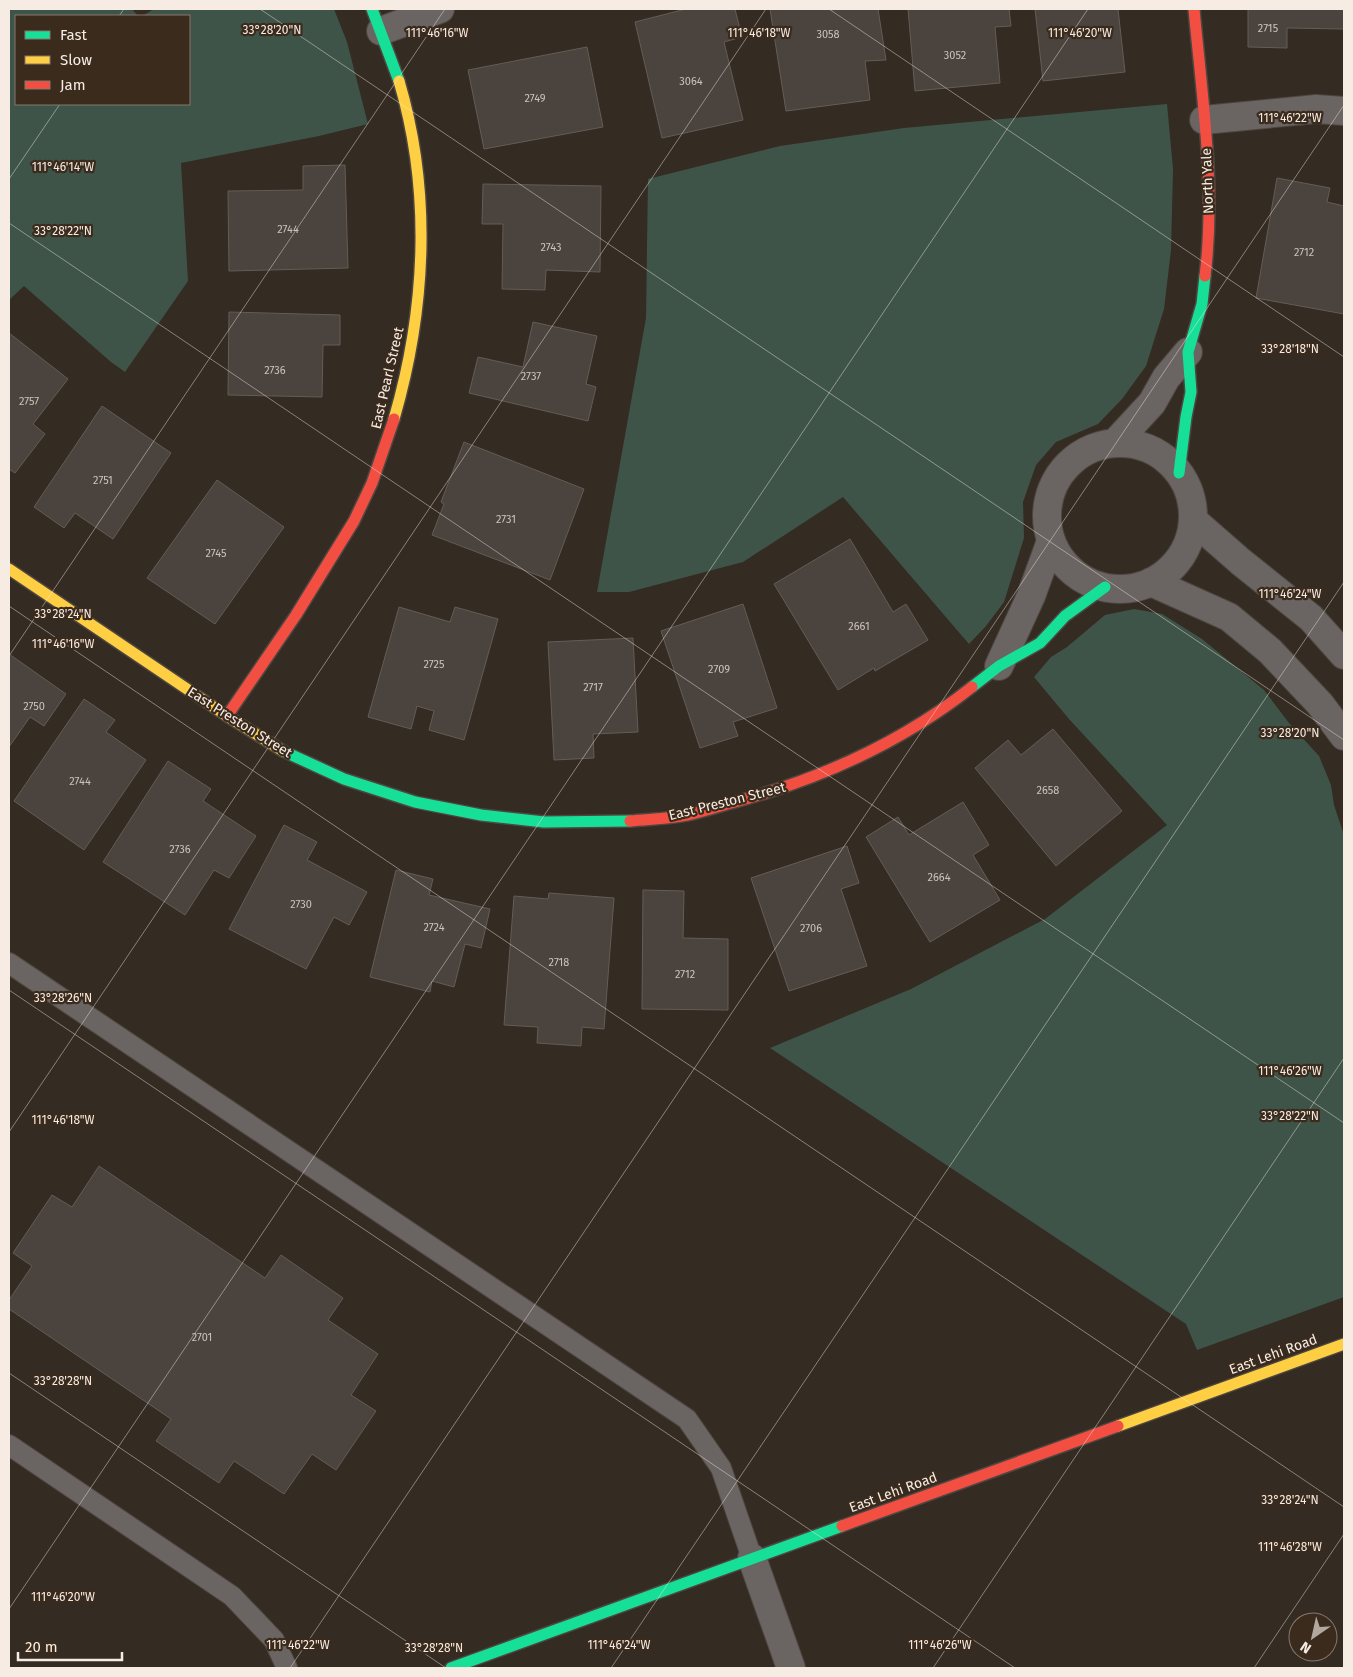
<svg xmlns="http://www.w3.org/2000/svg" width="1353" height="1677" font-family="'Fira Sans',sans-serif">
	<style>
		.green { fill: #3f5448 }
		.building { fill: #4b433d; stroke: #645c56 }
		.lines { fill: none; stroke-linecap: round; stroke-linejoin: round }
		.lane-casing { stroke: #4e4640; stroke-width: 22 }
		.street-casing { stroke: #4e4640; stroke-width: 30 }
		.fast-casing { stroke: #4e4640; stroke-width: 14 }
		.slow-casing { stroke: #4e4640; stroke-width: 14 }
		.jam-casing { stroke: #4e4640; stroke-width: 14 }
		.lane { stroke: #6a6462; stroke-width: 20 }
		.street { stroke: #6a6462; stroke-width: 28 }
		.fast { stroke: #16e098; stroke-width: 11 }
		.slow { stroke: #ffcf43; stroke-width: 11 }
		.jam { stroke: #f24e42; stroke-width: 11 }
		.ticks { fill: none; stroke: #f7ece4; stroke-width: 1; stroke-opacity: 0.45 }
		.labels { text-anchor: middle; stroke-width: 4.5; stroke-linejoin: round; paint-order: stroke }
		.number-label { font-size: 11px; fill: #ccc2ba }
		.street-label { font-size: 14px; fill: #f7ece4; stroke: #3a2b1d }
		.ticks-label { font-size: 12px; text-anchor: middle; fill: #f7ece4; stroke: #3a2b1d; stroke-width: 4.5; stroke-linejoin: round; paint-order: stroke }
	</style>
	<rect width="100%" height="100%" fill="#342b23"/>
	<g class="green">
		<polygon points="9,9 132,9 138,16 16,16 16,104 189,104 189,16 142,16 154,9 334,9 347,42 368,124 319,136 181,163 188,281 125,372 111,362 24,286 9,300"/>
		<polygon points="1167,104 1173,169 1171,250 1164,309 1146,366 1122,399 1098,424 1056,442 1036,465 1023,502 1024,538 1004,602 986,626 969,644 843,497 743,562 629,592 597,592 646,318 648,179 780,146 904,128"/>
		<polygon points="1134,609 1162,614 1202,639 1264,690 1289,723 1319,756 1331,785 1334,805 1344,835 1344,1297 1197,1350 1186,1324 770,1048 911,989 1045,919 1167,825 1069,719 1034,677 1051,657 1067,647 1105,615"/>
	</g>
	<g class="building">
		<polygon points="686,9 735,9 742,37 724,42 743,120 662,138 635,22"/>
		<polygon points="770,9 878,9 886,60 865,61 870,100 786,111"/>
		<polygon points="908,9 1009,9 1011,26 995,27 1000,83 915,91"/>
		<polygon points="1035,9 1118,9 1125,72 1043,81"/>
		<polygon points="1248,9 1344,9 1344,29 1287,28 1287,48 1248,47"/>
		<polygon points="587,47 603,127 484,149 468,70"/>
		<polygon points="345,165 348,268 229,271 228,191 303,190 303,166"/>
		<polygon points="1277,178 1330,188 1327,202 1344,206 1344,314 1256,298"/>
		<polygon points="483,184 601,186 600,272 546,270 545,290 502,289 503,224 482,224"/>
		<polygon points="229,312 340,315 340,345 323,345 322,397 228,395"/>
		<polygon points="533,322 597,336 586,384 596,387 588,421 469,393 478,357 523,367"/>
		<polygon points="9,333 68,379 33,424 45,434 15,473 9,469"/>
		<polygon points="102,406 171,453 113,539 75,513 64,528 34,507"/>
		<polygon points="464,442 584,489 550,580 432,535 444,504 441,502"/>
		<polygon points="217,480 284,527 215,624 147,578"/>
		<polygon points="850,539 893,612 906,604 928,640 875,671 874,668 838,690 774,584"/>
		<polygon points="743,604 777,708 733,722 738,736 700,748 661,631"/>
		<polygon points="399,607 450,622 455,607 498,619 464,740 429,730 434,711 417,706 411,729 368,717"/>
		<polygon points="633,638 638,732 593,734 594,758 554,760 548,642"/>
		<polygon points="9,654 66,694 44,726 30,717 9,747"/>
		<polygon points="84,699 115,720 106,732 146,760 84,850 14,801"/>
		<polygon points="1053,729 1122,811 1056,866 975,768 1008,740 1021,755"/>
		<polygon points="168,761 211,789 203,801 256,836 229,878 214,870 185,915 103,862"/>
		<polygon points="963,802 989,845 973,855 1000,900 930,942 866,837 898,817 909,835"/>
		<polygon points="284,825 317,842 307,860 367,892 349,925 334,917 306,969 229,929"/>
		<polygon points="847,846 859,883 841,889 867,966 789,991 751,878"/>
		<polygon points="396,870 433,879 429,895 490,909 481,948 465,944 454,987 432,981 430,992 370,977"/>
		<polygon points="643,890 684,891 683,938 728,939 728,1010 642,1009"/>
		<polygon points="549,893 614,898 604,1029 582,1027 581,1046 537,1043 538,1027 504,1025 514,896 548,899"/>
		<polygon points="99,1166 265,1278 281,1255 343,1298 328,1320 378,1354 351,1395 376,1411 336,1470 312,1454 284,1494 234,1461 219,1483 156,1441 171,1419 9,1309 9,1300 32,1266 13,1253 52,1195 72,1207"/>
	</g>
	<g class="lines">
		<g class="lane-casing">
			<g id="lane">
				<polyline points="9,963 687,1419 721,1468 752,1558"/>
				<polyline points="9,1445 232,1596 274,1640 287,1668"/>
			</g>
		</g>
		<g class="street-casing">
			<g id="street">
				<polyline points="381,31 440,9"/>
				<polyline points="1204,120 1316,109 1344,111"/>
				<polyline points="1115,443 1152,403 1166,378 1188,352"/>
				<circle cx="1120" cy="516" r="73"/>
				<polyline points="1193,520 1241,562 1311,618 1344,655"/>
				<polyline points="1151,582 1229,617 1270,651 1320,704 1344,736"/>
				<polyline points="999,666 1031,596 1051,541"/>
				<polyline points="752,1558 791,1668"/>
			</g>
		</g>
		<g class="fast-casing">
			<g id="fast">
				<polyline points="372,9 399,81"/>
				<polyline points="1179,473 1186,417 1191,392 1188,352 1202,304 1205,276"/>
				<polyline points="972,687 999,666 1040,643 1065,616 1105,587"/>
				<polyline points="283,751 344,779 415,802 481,815 544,822 630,821"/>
				<polyline points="451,1668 842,1526"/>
			</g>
		</g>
		<g class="slow-casing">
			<g id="slow">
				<path d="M394 419C426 309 432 192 399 81"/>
				<polyline points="9,569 227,716 283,751"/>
				<polyline points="1118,1426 1344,1344"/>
			</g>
		</g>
		<g class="jam-casing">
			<g id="jam">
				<path d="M1194 9C1202 97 1216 187 1205 276"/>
				<polyline points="227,716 296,615 354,521 372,483 394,419"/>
				<path d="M630 821C649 819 668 819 687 815 701 812 716 807 731 803 818 780 901 743 972 687"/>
				<polyline points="842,1526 1118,1426"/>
			</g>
		</g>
		<use href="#lane" class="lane"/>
		<use href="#street" class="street"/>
		<use href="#fast" class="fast"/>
		<use href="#slow" class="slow"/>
		<use href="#jam" class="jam"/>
	</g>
	<path class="ticks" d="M260 9 1344 740M829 9 1344 357M119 16 124 9M9 179 60 104M9 223 1344 1123M9 606 1344 1507M9 656 445 9M9 990 1015 1668M9 1132 766 9M9 1373 446 1668M9 1609 1088 9M290 1668 1344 105M611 1668 1344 582M933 1668 1344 1058M1254 1668 1344 1534"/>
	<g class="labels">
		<g class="number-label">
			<text x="1268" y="32">2715</text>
			<text x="828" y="38">3058</text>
			<text x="955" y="59">3052</text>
			<text x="691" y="85">3064</text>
			<text x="535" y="102">2749</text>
			<text x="288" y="233">2744</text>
			<text x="551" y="251">2743</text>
			<text x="1304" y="256">2712</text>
			<text x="275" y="374">2736</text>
			<text x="531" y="380">2737</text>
			<text x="29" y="405">2757</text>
			<text x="103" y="484">2751</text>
			<text x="506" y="523">2731</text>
			<text x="216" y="557">2745</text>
			<text x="859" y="630">2661</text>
			<text x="434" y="668">2725</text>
			<text x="719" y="673">2709</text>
			<text x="593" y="691">2717</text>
			<text x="34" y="710">2750</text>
			<text x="80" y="785">2744</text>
			<text x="1048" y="794">2658</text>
			<text x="180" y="853">2736</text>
			<text x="939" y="881">2664</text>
			<text x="301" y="908">2730</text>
			<text x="434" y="931">2724</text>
			<text x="811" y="932">2706</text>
			<text x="559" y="966">2718</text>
			<text x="685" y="978">2712</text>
			<text x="202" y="1341">2701</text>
		</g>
		<g class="street-label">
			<text transform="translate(1207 181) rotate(-92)" y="5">North Yale</text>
			<text transform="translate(387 378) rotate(-77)" y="5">East Pearl Street</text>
			<text transform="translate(240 722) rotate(32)" y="5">East Preston Street</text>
			<text transform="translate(727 801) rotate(-14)" y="5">East Preston Street</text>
			<text transform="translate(1273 1354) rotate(-20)" y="5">East Lehi Road</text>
			<text transform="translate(893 1492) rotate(-20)" y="5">East Lehi Road</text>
		</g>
	</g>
	<g class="ticks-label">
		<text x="272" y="34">33°28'20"N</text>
		<text x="437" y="37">111°46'16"W</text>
		<text x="759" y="37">111°46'18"W</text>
		<text x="1080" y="37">111°46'20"W</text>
		<text x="1290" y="122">111°46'22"W</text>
		<text x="63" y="171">111°46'14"W</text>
		<text x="63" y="235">33°28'22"N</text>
		<text x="1290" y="353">33°28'18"N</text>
		<text x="1290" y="598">111°46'24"W</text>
		<text x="63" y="618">33°28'24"N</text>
		<text x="63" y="648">111°46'16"W</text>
		<text x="1290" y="737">33°28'20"N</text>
		<text x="63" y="1002">33°28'26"N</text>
		<text x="1290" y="1075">111°46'26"W</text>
		<text x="1290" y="1120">33°28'22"N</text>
		<text x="63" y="1124">111°46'18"W</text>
		<text x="63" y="1385">33°28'28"N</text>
		<text x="1290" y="1504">33°28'24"N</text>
		<text x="1290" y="1551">111°46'28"W</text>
		<text x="63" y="1601">111°46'20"W</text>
		<text x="298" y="1649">111°46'22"W</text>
		<text x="619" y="1649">111°46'24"W</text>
		<text x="940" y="1649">111°46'26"W</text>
		<text x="434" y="1652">33°28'28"N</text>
	</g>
	<rect width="1353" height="1677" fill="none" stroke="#f7ece4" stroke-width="20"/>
	<rect x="15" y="15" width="175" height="90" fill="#3a2b1d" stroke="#86786d"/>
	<rect x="25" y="31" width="25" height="8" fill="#16e098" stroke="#86786d"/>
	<text x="60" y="40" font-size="15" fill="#f7ece4">Fast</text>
	<rect x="25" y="56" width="25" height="8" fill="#ffcf43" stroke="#86786d"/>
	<text x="60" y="65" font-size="15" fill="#f7ece4">Slow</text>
	<rect x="25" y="81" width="25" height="8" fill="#f24e42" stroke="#86786d"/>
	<text x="60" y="90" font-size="15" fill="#f7ece4">Jam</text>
	<g transform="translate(1313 1637) rotate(214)"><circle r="24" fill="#3a2b1d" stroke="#86786d"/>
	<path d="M0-4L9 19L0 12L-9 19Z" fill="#b3a8a0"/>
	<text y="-8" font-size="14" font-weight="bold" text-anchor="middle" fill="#f7ece4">N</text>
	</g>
	<path d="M18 1652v8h104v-8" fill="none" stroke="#f7ece4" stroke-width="2.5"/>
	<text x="25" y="1652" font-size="15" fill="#f7ece4" stroke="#3a2b1d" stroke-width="4" paint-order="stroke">20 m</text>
</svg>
